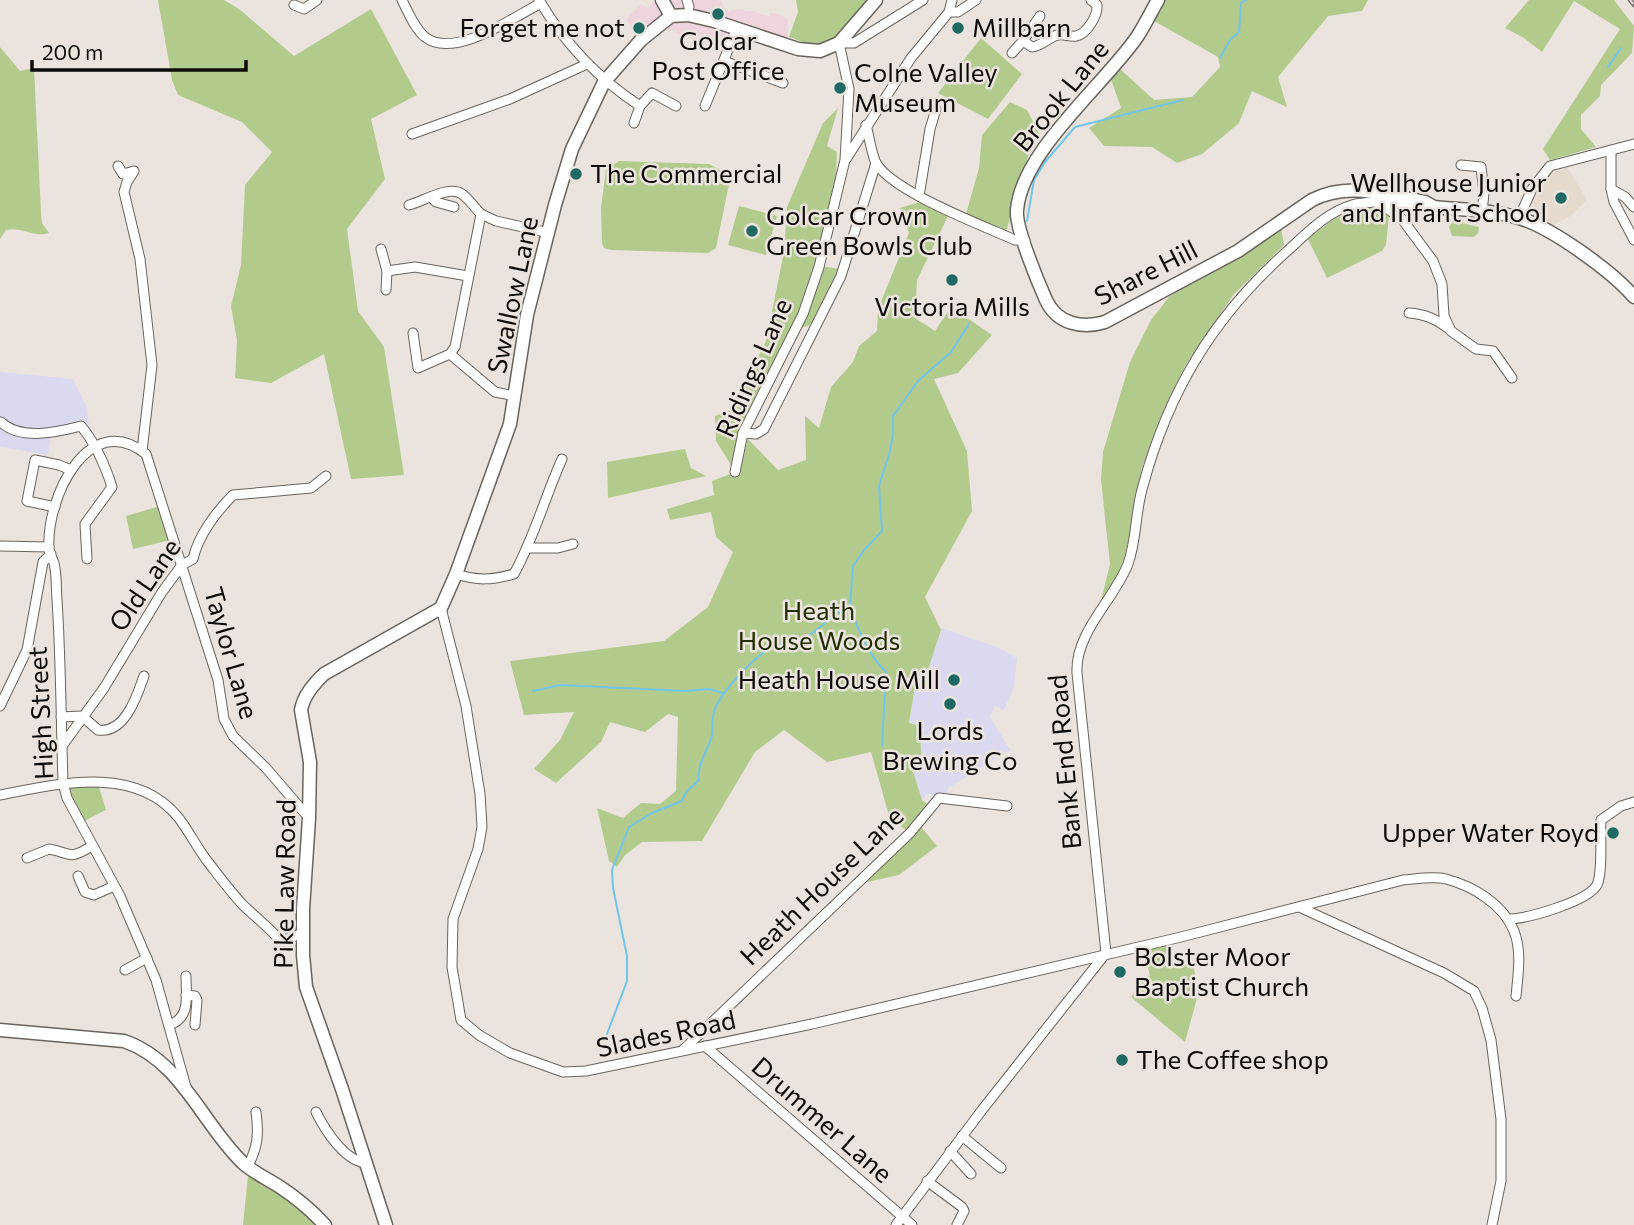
<svg xmlns="http://www.w3.org/2000/svg" width="1634" height="1225" font-family="Commissioner,sans-serif">
	<style>
		.commercial { fill: #eed4dc }
		.industrial { fill: #dbd9ef }
		.built { fill: #e6d9cd }
		.green { fill: #b3ca8d }
		.lines { fill: none; stroke-linecap: round; stroke-linejoin: round }
		.stream { stroke: #72c5e7; stroke-width: 2 }
		.street-casing { stroke: #69635e; stroke-width: 11 }
		.secondary-casing { stroke: #69635e; stroke-width: 15 }
		.street { stroke: #fff; stroke-width: 9 }
		.secondary { stroke: #fff; stroke-width: 12 }
		.rail-casing { stroke: #797470; stroke-width: 4.5 }
		.rail { stroke: #ebe4de; stroke-width: 2; stroke-dasharray: 5; stroke-linecap: butt }
		.poi-dot { fill: #1e6962; stroke: #ebe4de; stroke-width: 2.5 }
		.labels { text-anchor: middle; stroke-width: 5; stroke-linejoin: round; paint-order: stroke }
		.poi-label { font-size: 26px; fill: #0d0b09; stroke: #ebe4de; text-anchor: start }
		.street-label { font-size: 26px; fill: #0d0b09; stroke: #ebe4de }
		.park-label { font-size: 26px; fill: #212f00; stroke: #ebe4de }
	</style>
	<rect width="100%" height="100%" fill="#ebe4de"/>
	<polygon class="commercial" points="656,0 720,0 727,11 730,12 731,10 743,9 744,11 756,11 756,13 769,16 770,13 778,14 788,19 787,47 733,30 727,44 712,41 711,44 679,34 664,26 640,34 626,20 640,4 647,8"/>
	<g class="industrial">
		<polygon points="0,372 73,379 87,407 89,428 51,437 48,455 0,447"/>
		<polygon points="942,628 999,648 1017,658 1014,688 1004,710 995,706 990,717 1010,750 948,788 946,795 936,796 928,793 922,800 910,761 909,724 917,674 928,670"/>
	</g>
	<polygon class="built" points="1567,167 1587,200 1570,216 1552,226 1536,215 1533,209 1534,202 1546,176"/>
	<g class="green">
		<polygon points="158,0 224,0 239,9 294,56 371,9 417,95 371,119 385,179 347,229 358,311 384,347 404,475 351,479 324,354 271,383 235,378 237,340 231,306 241,265 245,185 272,152 242,122 178,95 172,80"/>
		<path d="M796 0H869C854 18 838 49 810 45 803 43 796 39 789 37L798 12Z"/>
		<polygon points="1164,0 1368,0 1362,11 1328,16 1278,77 1287,107 1252,91 1239,123 1202,154 1177,163 1152,147 1104,146 1089,128 1121,108 1110,76 1119,68 1154,100 1192,97 1220,67 1218,57 1154,21"/>
		<polygon points="1529,0 1614,0 1634,26 1632,53 1601,85 1600,96 1581,115 1581,129 1596,147 1550,160 1543,149 1620,29 1574,1 1542,52 1524,38 1505,28"/>
		<polygon points="981,38 1022,74 988,119 938,93"/>
		<path d="M0 47 20 71 34 68 41 213 42 223 49 233C34 238 21 226 6 230L0 239Z"/>
		<polygon points="1010,102 1027,110 1039,133 1030,150 1006,232 966,214 979,168 982,135"/>
		<path d="M838 108 827 146 837 152 836 175 815 265 840 269 811 325 793 330C768 377 741 410 731 465L716 441 715 416 732 410 766 341 784 252 787 207 823 123Z"/>
		<polygon points="619,161 709,164 726,173 729,184 716,248 708,253 611,250 604,248 602,243 601,208 606,169"/>
		<polygon points="920,202 949,214 917,280 915,318 935,331 951,307 992,335 958,373 934,379 967,451 972,511 925,597 941,630 928,670 917,674 909,723 920,726 921,755 910,762 922,800 930,806 910,833 890,819 871,752 827,762 784,730 755,752 702,841 642,842 625,855 617,867 609,861 597,808 623,818 641,803 660,804 676,791 678,717 668,714 645,732 610,722 601,742 556,783 534,769 560,740 574,712 524,715 510,661 664,641 708,607 733,552 716,537 711,512 670,520 667,509 714,495 712,481 738,471 748,439 778,470 806,460 805,416 819,428 831,387 853,362 859,346 877,331 878,309 909,233 900,208"/>
		<polygon points="739,206 777,216 766,255 728,245"/>
		<path d="M1365 206 1375 208 1389 215 1386 245 1382 251 1327 278 1308 239C1327 224 1341 212 1365 206Z"/>
		<polygon points="1453,221 1479,227 1478,233 1474,237 1452,236 1449,227"/>
		<polygon points="1281,228 1284,245 1234,294 1185,366 1161,416 1142,468 1126,553 1117,576 1100,605 1110,564 1101,480 1103,452 1130,362 1151,320 1169,297"/>
		<polygon points="685,449 691,468 706,476 608,498 607,462"/>
		<polygon points="160,506 171,540 133,549 126,516"/>
		<polygon points="67,786 99,787 106,810 84,821"/>
		<polygon points="921,827 937,846 899,875 863,883"/>
		<polygon points="1169,943 1174,964 1192,960 1199,991 1185,1042 1131,997 1139,986 1135,982 1150,976 1144,950"/>
		<polygon points="248,1176 296,1205 315,1225 243,1225"/>
	</g>
	<g class="lines">
		<g class="stream">
			<polyline points="1220,58 1230,40 1239,32 1241,3 1246,0"/>
			<polyline points="1608,67 1621,48"/>
			<polyline points="1027,221 1034,180 1045,162 1075,127 1183,100"/>
			<path d="M851 607C856 628 870 657 886 672L882 746"/>
			<polyline points="533,691 560,685 685,691 709,689 723,693"/>
			<path d="M607 1034 627 981V956L613 888 612 870 629 827 652 813 682 801 686 792 699 780C697 764 706 754 711 739 714 730 711 721 714 712 719 693 757 654 775 645 782 642 790 644 797 642 816 635 831 614 850 605L853 566 864 550 882 531 879 486 890 451 893 433V416L918 381 951 352 969 324"/>
		</g>
		<g class="street-casing">
			<g id="street">
				<path d="M402 0C408 12 415 29 425 37 454 60 514 17 541 3"/>
				<path d="M539 0C565 44 597 78 640 106L634 123"/>
				<polyline points="687,0 689,7"/>
				<polyline points="294,5 304,9 317,0"/>
				<polyline points="949,12 958,12 976,0"/>
				<polyline points="1023,41 1040,16"/>
				<path d="M1012 53 1023 41 1032 47C1043 46 1048 37 1058 35 1064 34 1070 37 1076 36 1087 34 1098 15 1097 5L1091 0"/>
				<polyline points="724,61 783,83"/>
				<polyline points="640,106 652,93 676,106"/>
				<polyline points="705,106 737,28"/>
				<path d="M866 125C869 136 871 150 875 161 888 190 984 226 1015 240L1025 241"/>
				<polyline points="412,134 510,99 587,64"/>
				<polyline points="1611,151 1611,189 1625,197 1634,207"/>
				<polyline points="846,159 911,58 949,12 952,0"/>
				<polyline points="1461,165 1481,167 1484,193 1482,212"/>
				<polyline points="118,166 123,174 134,171 127,182 124,192 140,259 152,365 142,451"/>
				<polyline points="1611,189 1614,202 1634,240"/>
				<polyline points="919,196 930,129 936,109"/>
				<polyline points="432,198 436,202 454,207"/>
				<polyline points="1377,203 1385,201 1425,207"/>
				<polyline points="1379,203 1402,219 1433,261 1442,284 1444,316 1451,331 1476,349 1493,351 1512,378"/>
				<path d="M409 205C424 201 449 185 462 194 469 199 475 208 481 214L455 347 450 354"/>
				<polyline points="481,214 496,221 549,233"/>
				<polyline points="1519,218 1532,189 1550,166 1634,144"/>
				<polyline points="381,249 387,271 415,267 468,276"/>
				<polyline points="386,290 387,271"/>
				<path d="M1409 313C1425 314 1436 319 1449 329"/>
				<polyline points="413,333 418,368 450,354 495,392 515,396"/>
				<path d="M1 422C20 441 58 432 81 426 96 444 105 465 112 487L85 524 87 559"/>
				<polyline points="743,433 756,434 764,429 841,276 876,163"/>
				<polyline points="735,472 743,433 803,314 819,267 845,160 849,89 839,43 854,43 923,0"/>
				<polyline points="55,507 27,501 35,460 59,465 71,470"/>
				<polyline points="0,546 49,547"/>
				<polyline points="528,548 558,548 573,544"/>
				<path d="M456 574C478 581 492 580 514 574 534 538 545 497 562 459"/>
				<path d="M441 608 466 706 480 794 482 827 478 849 453 919 452 967 461 1020 479 1035 510 1053 563 1072 586 1071 812 1024 1181 937 1403 880C1416 879 1433 876 1446 879 1473 886 1503 904 1514 931 1522 951 1518 975 1516 996"/>
				<polyline points="0,706 27,650 43,562 51,554"/>
				<path d="M61 717 82 716 98 730C125 734 137 696 144 676"/>
				<path d="M62 746 104 688 162 592 182 565 193 559C198 536 216 512 233 495L311 488 326 476"/>
				<path d="M0 795C57 784 135 764 178 817 189 831 197 848 208 862 219 876 230 891 242 904 253 915 266 925 277 937L284 940 303 933"/>
				<path d="M27 858 49 849C73 853 67 861 92 846"/>
				<polyline points="78,876 85,892 94,895 114,886"/>
				<polyline points="1299,907 1444,973 1474,991 1482,1008 1491,1040 1501,1119 1501,1181 1492,1225"/>
				<path d="M1508 919C1526 919 1587 902 1597 885 1603 872 1600 836 1601 820L1621 806 1634 802"/>
				<path d="M1106 953 1077 673C1075 632 1114 600 1128 564 1137 539 1135 512 1143 486 1168 393 1212 319 1284 254 1303 237 1326 212 1352 205 1358 203 1366 203 1373 202"/>
				<polyline points="125,970 147,958"/>
				<polyline points="186,995 195,996 197,1000 195,1025"/>
				<path d="M169 1025C191 1018 186 996 186 976"/>
				<polyline points="705,1046 912,1225"/>
				<polyline points="683,1050 910,833 939,798 1007,806"/>
				<path d="M186 1087 156 980 120 896 67 798 63 783C61 722 61 661 57 600 56 588 57 575 54 563 52 558 49 553 49 548 46 499 88 408 146 454L218 680 224 719 233 736 266 768 309 818"/>
				<path d="M316 1112C325 1130 345 1162 367 1163"/>
				<polyline points="962,1136 1001,1168"/>
				<polyline points="950,1151 971,1174"/>
				<path d="M247 1167C258 1148 259 1134 256 1112"/>
				<polyline points="927,1181 962,1207 964,1211 957,1225"/>
				<polyline points="896,1225 982,1110 1106,953"/>
			</g>
		</g>
		<g class="secondary-casing">
			<g id="secondary">
				<polyline points="662,0 671,16"/>
				<path d="M1158 0C1151 12 1145 25 1137 37 1104 85 1022 151 1017 210 1015 227 1038 282 1046 300 1057 324 1082 329 1105 322L1238 251 1312 200C1349 181 1386 195 1425 202L1434 207C1461 210 1493 210 1519 218 1551 227 1613 272 1634 297"/>
				<path d="M0 1030 124 1041C182 1061 202 1124 243 1163 254 1173 268 1179 280 1187 297 1198 311 1210 325 1225"/>
				<path d="M386 1225 342 1089 306 987 303 955V909L309 818 310 762 301 710C304 695 313 685 324 674L441 608 456 574 510 424 527 315 555 205 572 149 604 82 641 40 671 16 688 15 714 21 798 49 820 51 839 43 876 0"/>
			</g>
		</g>
		<use href="#street" class="street"/>
		<use href="#secondary" class="secondary"/>
		<g class="rail-casing">
			<polyline id="rail" points="1630,0 1634,5"/>
		</g>
		<use href="#rail" class="rail"/>
	</g>
	<g class="poi-dot">
		<circle cx="718" cy="14" r="7"/>
		<circle cx="639" cy="28" r="7"/>
		<circle cx="958" cy="28" r="7"/>
		<circle cx="840" cy="88" r="7"/>
		<circle cx="576" cy="174" r="7"/>
		<circle cx="1561" cy="198" r="7"/>
		<circle cx="752" cy="231" r="7"/>
		<circle cx="952" cy="280" r="7"/>
		<circle cx="954" cy="680" r="7"/>
		<circle cx="950" cy="704" r="7"/>
		<circle cx="1613" cy="833" r="7"/>
		<circle cx="1120" cy="972" r="7"/>
		<circle cx="1122" cy="1060" r="7"/>
	</g>
	<g class="labels">
		<g class="poi-label">
			<text x="625" y="37" text-anchor="end">Forget me not</text>
			<text x="972" y="37">Millbarn</text>
			<text x="718" y="50" text-anchor="middle">Golcar<tspan x="718" dy="30">Post Office</tspan></text>
			<text x="854" y="82">Colne Valley<tspan x="854" dy="30">Museum</tspan></text>
			<text x="590" y="183">The Commercial</text>
			<text x="1547" y="192" text-anchor="end">Wellhouse Junior<tspan x="1547" dy="30">and Infant School</tspan></text>
			<text x="766" y="225">Golcar Crown<tspan x="766" dy="30">Green Bowls Club</tspan></text>
			<text x="952" y="316" text-anchor="middle">Victoria Mills</text>
			<text x="940" y="689" text-anchor="end">Heath House Mill</text>
			<text x="950" y="740" text-anchor="middle">Lords<tspan x="950" dy="30">Brewing Co</tspan></text>
			<text x="1599" y="842" text-anchor="end">Upper Water Royd</text>
			<text x="1134" y="966">Bolster Moor<tspan x="1134" dy="30">Baptist Church</tspan></text>
			<text x="1136" y="1069">The Coffee shop</text>
		</g>
		<g class="street-label">
			<text transform="translate(1061 96) rotate(-51)" y="9">Brook Lane</text>
			<text transform="translate(1146 273) rotate(-27)" y="9">Share Hill</text>
			<text transform="translate(513 295) rotate(-78)" y="9">Swallow Lane</text>
			<text transform="translate(754 368) rotate(-66)" y="9">Ridings Lane</text>
			<text transform="translate(145 585) rotate(-56)" y="9">Old Lane</text>
			<text transform="translate(231 653) rotate(74)" y="9">Taylor Lane</text>
			<text transform="translate(41 713) rotate(-93)" y="9">High Street</text>
			<text transform="translate(1065 762) rotate(-95)" y="9">Bank End Road</text>
			<text transform="translate(285 884) rotate(-89)" y="9">Pike Law Road</text>
			<text transform="translate(822 886) rotate(-44)" y="9">Heath House Lane</text>
			<text transform="translate(666 1034) rotate(-12)" y="9">Slades Road</text>
			<text transform="translate(822 1120) rotate(41)" y="9">Drummer Lane</text>
		</g>
		<g class="park-label">
			<text x="819" y="620">Heath<tspan x="819" dy="30">House Woods</tspan></text>
		</g>
	</g>
	<path d="M32 60v10h214v-10" fill="none" stroke="#0d0b09" stroke-width="3.5"/>
	<text x="42" y="60" font-size="21" fill="#0d0b09" stroke="#ebe4de" stroke-width="5" paint-order="stroke">200 m</text>
</svg>
